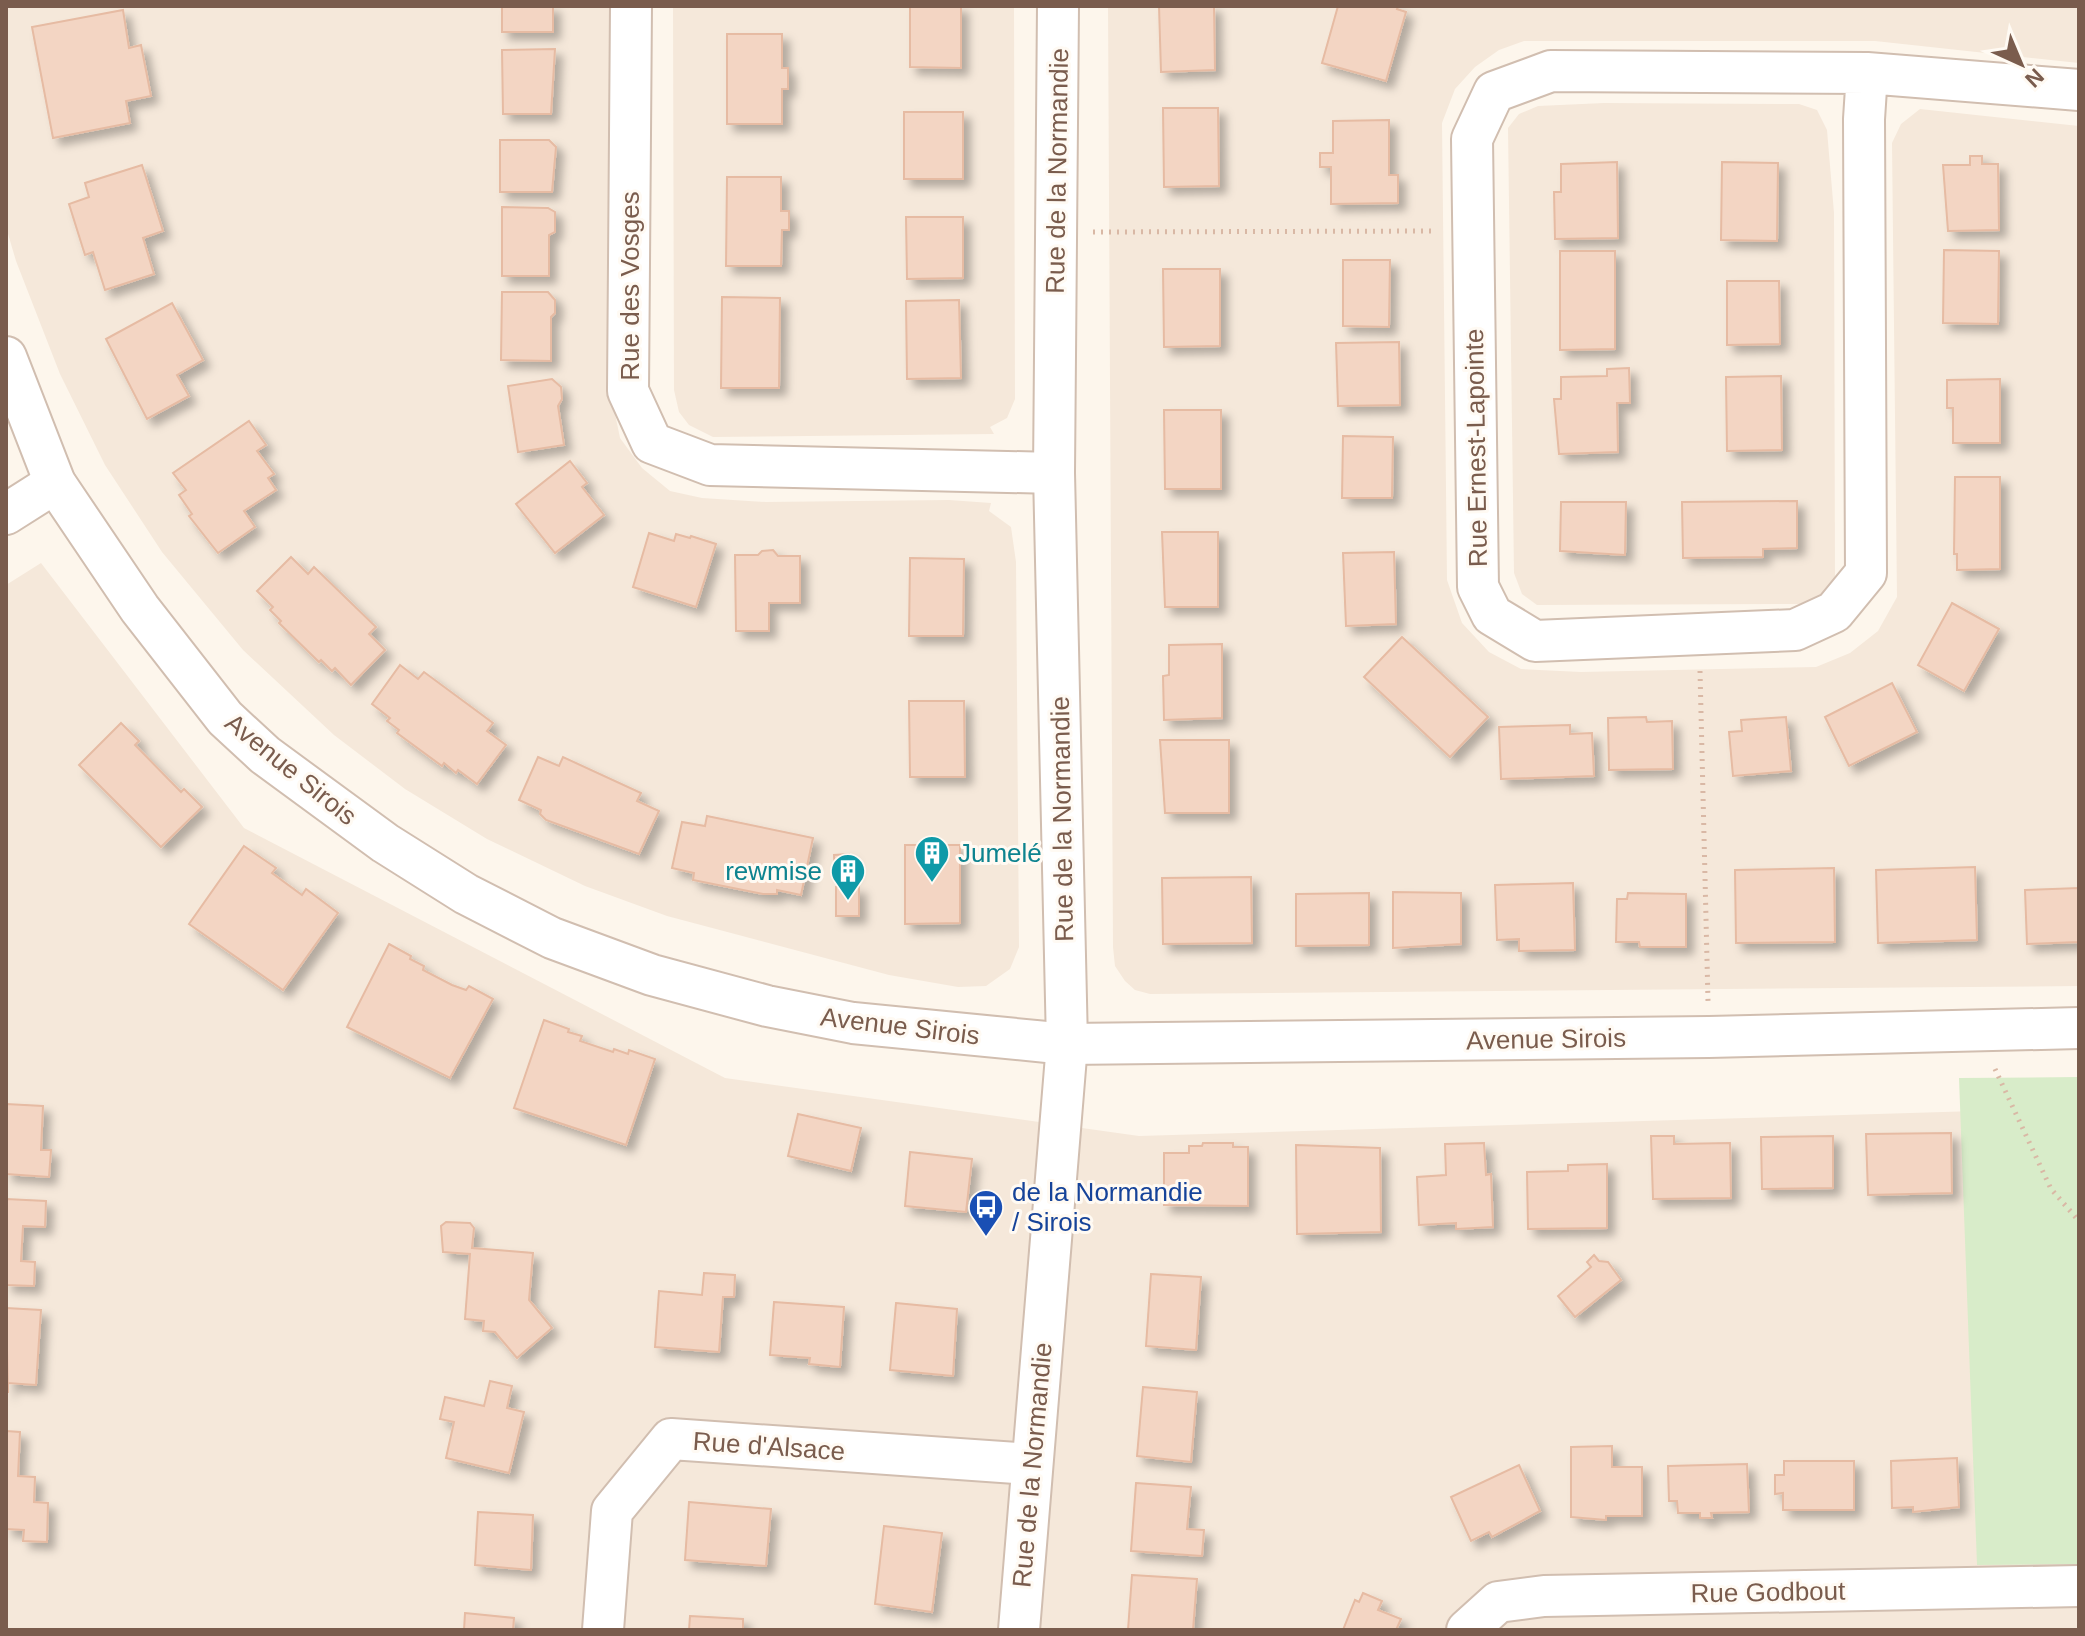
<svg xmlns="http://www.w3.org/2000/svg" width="2085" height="1636" font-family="Arial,sans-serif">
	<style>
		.residential { fill: #f5e8da }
		.green { fill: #d8ecc9 }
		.building { fill: #f3d5c3; stroke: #e6bba3; stroke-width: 2; filter: url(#shadow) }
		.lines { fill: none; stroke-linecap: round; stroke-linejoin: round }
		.street-casing { stroke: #d1beb0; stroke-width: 44 }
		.path { stroke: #d9b8a5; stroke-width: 5; stroke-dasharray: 2 6; stroke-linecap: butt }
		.street { stroke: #fff; stroke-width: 40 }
		.labels { text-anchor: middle; stroke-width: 6; stroke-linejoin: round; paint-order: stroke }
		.street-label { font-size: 26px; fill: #7a5c4d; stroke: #fffaf3 }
		.culture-label { font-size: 26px; fill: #0d838f; stroke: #fffaf3; text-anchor: start }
		.transit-label { font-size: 26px; fill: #164399; stroke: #fffaf3; text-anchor: start }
	</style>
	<defs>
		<filter id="shadow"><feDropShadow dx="7" dy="7" stdDeviation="4" flood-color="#0004"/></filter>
	</defs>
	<rect width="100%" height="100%" fill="#fdf6ec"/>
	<g class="residential">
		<polygon points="6,6 610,6 612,399 620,438 642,468 670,491 702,498 766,502 949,500 991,503 989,511 1011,527 1016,562 1019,947 1010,969 986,986 958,987 889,975 667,916 585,886 487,839 405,789 334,735 243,650 162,552 105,465 60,374 16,261 6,227"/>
		<polygon points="673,6 1014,6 1015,399 1007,418 990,427 994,434 713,437 689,425 679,412 674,390"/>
		<polygon points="1108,6 2079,6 2079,63 1875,41 1524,41 1499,50 1475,67 1455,89 1442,123 1447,580 1462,623 1489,652 1521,669 1581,672 1816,667 1850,653 1878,631 1897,597 1892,143 1901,124 1920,109 2079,126 2079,986 1150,994 1135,990 1125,981 1115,966 1113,947"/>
		<polygon points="1604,103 1799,104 1817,110 1827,130 1834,213 1835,578 1824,594 1805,604 1537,605 1522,594 1514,573 1508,128 1519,114 1538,106"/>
		<polygon points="41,563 244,828 725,1078 1139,1136 2079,1108 2079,1630 6,1630 6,585"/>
	</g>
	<polygon class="green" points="2079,1077 2079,1564 1977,1565 1959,1078"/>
	<g class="building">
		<rect x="502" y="6" width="51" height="26"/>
		<polygon points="910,6 961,6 961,68 910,67"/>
		<polygon points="1159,6 1214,6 1215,70 1161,72"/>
		<polygon points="1338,6 1398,6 1397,9 1406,12 1386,81 1322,63"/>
		<polygon points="123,10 129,48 141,45 151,96 126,101 130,123 53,138 32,27"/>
		<polygon points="727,34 782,34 782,68 788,68 788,89 782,89 782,124 727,124"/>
		<polygon points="555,49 551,114 503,114 502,50"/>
		<polygon points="1163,108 1218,108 1219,186 1164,187"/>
		<rect x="904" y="112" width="59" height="67"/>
		<polygon points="1389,120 1389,175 1398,175 1398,203 1331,204 1331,167 1320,167 1320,153 1333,153 1333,121"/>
		<polygon points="500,140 549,140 556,147 552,192 500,192"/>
		<polygon points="1970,156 1982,156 1982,164 1998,164 1999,230 1948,231 1943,165 1970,165"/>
		<polygon points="1617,162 1618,238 1555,239 1554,192 1561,192 1561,164"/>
		<polygon points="1722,162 1778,163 1777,241 1721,240"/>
		<polygon points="142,165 163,231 143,238 154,274 105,290 93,252 85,255 69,204 89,197 85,183"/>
		<polygon points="727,177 781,177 781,211 789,211 789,230 782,230 781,266 726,266"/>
		<polygon points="502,207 548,208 555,212 555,232 549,235 549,276 502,276"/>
		<polygon points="906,217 963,217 963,278 907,279"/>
		<polygon points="1944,250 1999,251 1998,324 1943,323"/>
		<polygon points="1560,251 1615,251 1615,349 1560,350"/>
		<polygon points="1343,260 1390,260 1389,327 1343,326"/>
		<polygon points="1163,269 1220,269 1220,346 1164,347"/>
		<polygon points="1727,281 1779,281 1780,344 1727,345"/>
		<polygon points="502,292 548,292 555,300 555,313 551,317 551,361 501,360"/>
		<polygon points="722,297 780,298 779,388 721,388"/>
		<polygon points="959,300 961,378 907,379 906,301"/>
		<polygon points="172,303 203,360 177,375 189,396 147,419 106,339"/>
		<polygon points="1399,342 1400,405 1338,406 1336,343"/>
		<polygon points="1629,368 1630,403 1617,403 1618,452 1559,454 1554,399 1561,399 1561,377 1607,376 1607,369"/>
		<polygon points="1781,376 1782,450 1727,451 1726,377"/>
		<polygon points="552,379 561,387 562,399 558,406 564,445 518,452 508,386"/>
		<polygon points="2000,379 2000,443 1953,443 1953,408 1947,408 1947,380"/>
		<polygon points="1164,410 1221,410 1221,489 1165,489"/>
		<polygon points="249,421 266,445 257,451 274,474 268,478 276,490 244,511 255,527 218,553 189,516 192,514 179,495 186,490 173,473"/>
		<polygon points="1343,436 1393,437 1392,498 1342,498"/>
		<polygon points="570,461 587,483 582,487 604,515 555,553 516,504"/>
		<polygon points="1955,477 2000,477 2000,569 1957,570 1957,554 1954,554"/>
		<polygon points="1797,501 1797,548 1763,549 1763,557 1683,558 1682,502"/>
		<polygon points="1561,502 1626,502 1625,555 1560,551"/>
		<polygon points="1162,532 1218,532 1218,607 1165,607"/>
		<polygon points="649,533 674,541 676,534 690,538 691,536 716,544 696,607 633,587"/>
		<polygon points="773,550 778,556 800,556 800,603 769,603 769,631 736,631 735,555 758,555 762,551"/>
		<polygon points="1394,552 1396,624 1346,626 1343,553"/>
		<polygon points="291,557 308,574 314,567 376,627 369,634 385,650 351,685 335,668 332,671 321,660 319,662 279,623 281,621 270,610 273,607 257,591"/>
		<polygon points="910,558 964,559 963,636 909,636"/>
		<polygon points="1952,603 1999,629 1964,691 1918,665"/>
		<polygon points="1402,637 1488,717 1450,757 1364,677"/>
		<polygon points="1222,644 1222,718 1164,720 1163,676 1169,675 1169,645"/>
		<polygon points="400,665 418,679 424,672 493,723 487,731 506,745 477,784 458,770 456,773 444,763 442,766 397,733 399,730 387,721 390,718 372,704"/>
		<polygon points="1892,683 1917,732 1849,766 1825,717"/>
		<polygon points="909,701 964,701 965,777 910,777"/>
		<polygon points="1646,717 1647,722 1672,721 1673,769 1609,770 1608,718"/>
		<polygon points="1786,717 1791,771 1733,776 1729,732 1742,731 1741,720"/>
		<polygon points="121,723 139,741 135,745 181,792 184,789 202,807 161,847 79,765"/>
		<polygon points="1570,725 1570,734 1592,733 1594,776 1501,779 1499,727"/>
		<polygon points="1160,740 1229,740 1229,813 1165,813"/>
		<polygon points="538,757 559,766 563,757 641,793 637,801 659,811 639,854 546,820 540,814 541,810 519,800"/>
		<polygon points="707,816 813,838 801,895 777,890 777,894 763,894 693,880 694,873 672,868 682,822 705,826"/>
		<polygon points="905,845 960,845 960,923 905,924"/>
		<polygon points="244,846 276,868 272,873 302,895 306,889 338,913 283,990 189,924"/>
		<polygon points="849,854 850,876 835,876 834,855"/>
		<polygon points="1975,867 1977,940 1878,943 1876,870"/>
		<polygon points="1834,868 1835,942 1736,943 1735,870"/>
		<polygon points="1251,877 1252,943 1163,944 1162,878"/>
		<polygon points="1573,883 1575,950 1519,951 1519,939 1497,940 1495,885"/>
		<rect x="836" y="887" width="23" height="29"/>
		<polygon points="2079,888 2079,942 2027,944 2025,890"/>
		<polygon points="1393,892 1461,893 1461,944 1393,948"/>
		<polygon points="1369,893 1369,945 1296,946 1296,894"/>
		<polygon points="1628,893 1686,894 1686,947 1640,947 1639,942 1616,942 1617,899 1627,899"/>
		<polygon points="389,944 411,956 410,959 424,966 423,970 452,985 466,990 469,986 493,999 450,1078 347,1027"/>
		<polygon points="544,1020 569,1029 568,1032 582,1036 580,1041 613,1052 614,1049 628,1054 629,1050 655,1059 626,1145 514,1108"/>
		<polygon points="6,1104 43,1106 41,1150 51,1150 49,1177 6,1174"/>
		<polygon points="798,1114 861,1128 851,1171 788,1156"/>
		<polygon points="1951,1133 1952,1193 1868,1195 1866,1134"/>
		<polygon points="1651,1136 1674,1136 1674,1144 1730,1143 1731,1198 1653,1199"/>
		<polygon points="1833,1136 1833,1188 1762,1189 1761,1137"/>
		<polygon points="1203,1143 1233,1143 1233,1147 1248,1147 1248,1206 1164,1205 1164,1153 1189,1153 1189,1146 1202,1146"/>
		<polygon points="1484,1143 1486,1175 1491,1174 1493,1227 1456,1229 1456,1223 1419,1225 1417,1177 1446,1175 1445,1144"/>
		<polygon points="1296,1145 1380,1148 1381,1232 1297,1234"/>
		<polygon points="910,1152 972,1159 966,1212 905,1206"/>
		<polygon points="1607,1164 1607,1228 1528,1229 1527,1172 1568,1171 1568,1165"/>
		<polygon points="6,1199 46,1201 45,1227 23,1226 21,1261 35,1262 34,1286 6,1285"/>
		<polygon points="446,1222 470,1223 474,1228 472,1248 533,1253 529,1300 552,1328 517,1358 495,1332 483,1331 484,1321 465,1319 470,1254 443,1252 441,1226"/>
		<polygon points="1594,1255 1599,1261 1608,1262 1621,1280 1575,1317 1558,1296 1591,1267 1587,1262"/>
		<polygon points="704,1273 735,1275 734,1297 723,1297 719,1352 655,1347 659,1291 702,1295"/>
		<polygon points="1151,1274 1201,1277 1196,1350 1146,1346"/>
		<polygon points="774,1302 844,1307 840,1367 809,1364 810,1358 770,1355"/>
		<polygon points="896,1303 957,1309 953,1376 890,1370"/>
		<polygon points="6,1308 41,1310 36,1385 8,1383 8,1393"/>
		<polygon points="490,1381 512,1386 507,1408 524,1412 509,1473 446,1458 454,1422 440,1419 445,1397 484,1406"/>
		<polygon points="1143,1387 1197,1392 1191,1462 1137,1456"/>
		<polygon points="6,1431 20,1432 18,1476 35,1477 34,1502 48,1503 47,1542 23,1541 24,1530 6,1529"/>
		<polygon points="1612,1446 1612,1467 1642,1467 1642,1516 1606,1516 1606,1520 1571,1517 1571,1447"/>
		<polygon points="1957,1458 1959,1507 1913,1512 1913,1507 1892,1508 1891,1461"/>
		<polygon points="1784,1461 1854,1461 1854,1510 1783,1510 1783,1493 1775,1494 1775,1475 1784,1475"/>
		<polygon points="1747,1464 1749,1512 1711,1513 1712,1518 1700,1518 1700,1513 1678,1513 1677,1501 1669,1501 1668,1466"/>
		<polygon points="1519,1465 1540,1511 1492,1537 1489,1532 1471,1541 1451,1497"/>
		<polygon points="1136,1483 1191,1487 1187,1529 1204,1530 1202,1556 1131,1551"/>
		<polygon points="689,1502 771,1509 766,1566 685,1560"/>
		<polygon points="478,1512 533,1515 531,1570 475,1565"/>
		<polygon points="884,1526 942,1533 932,1612 875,1604"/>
		<polygon points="1132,1575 1197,1579 1193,1630 1128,1630"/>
		<polygon points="1363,1593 1382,1601 1378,1610 1401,1619 1396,1630 1343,1630 1355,1600 1359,1602"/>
		<polygon points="465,1613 514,1618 513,1630 464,1630"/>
		<polygon points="690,1616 743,1619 743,1630 689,1630"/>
	</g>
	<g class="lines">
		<g class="street-casing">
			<g id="street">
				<polyline points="631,6 628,391 652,443 710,465 1054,473"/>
				<polyline points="1867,73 1864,119 1866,573 1834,612 1795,630 1535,641 1492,615 1478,587 1472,139 1494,92 1551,71 1867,73 2079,90"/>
				<polyline points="6,357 55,483 140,609 225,718 265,755 385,843 466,894 552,938 652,975 767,1006 853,1023 1067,1044 1709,1037 2079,1028"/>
				<polyline points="6,514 55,483"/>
				<polyline points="603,1630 612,1511 671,1439 1031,1464"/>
				<polyline points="1019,1630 1067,1044 1054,473 1058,6"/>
				<polyline points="1467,1630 1498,1602 1544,1596 2079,1586"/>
			</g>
		</g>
		<g class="path">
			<polyline points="1093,232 1435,231"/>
			<polyline points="1700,671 1708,1001"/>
			<polyline points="1995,1069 2051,1189 2079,1221"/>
		</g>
		<use href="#street" class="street"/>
	</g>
	<defs>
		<g id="building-pin" transform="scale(1.8)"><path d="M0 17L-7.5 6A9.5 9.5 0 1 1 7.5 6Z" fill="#0f9aa8" stroke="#fffaf3"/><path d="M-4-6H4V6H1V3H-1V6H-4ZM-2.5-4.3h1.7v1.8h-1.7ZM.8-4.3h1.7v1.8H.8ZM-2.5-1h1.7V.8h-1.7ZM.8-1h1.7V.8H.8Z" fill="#fff"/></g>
		<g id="bus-pin" transform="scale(1.8)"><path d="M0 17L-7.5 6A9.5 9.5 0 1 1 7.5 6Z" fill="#1a4fb4" stroke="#fffaf3"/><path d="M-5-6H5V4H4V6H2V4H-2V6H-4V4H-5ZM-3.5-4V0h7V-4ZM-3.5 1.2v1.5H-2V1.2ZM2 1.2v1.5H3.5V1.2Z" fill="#fff"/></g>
	</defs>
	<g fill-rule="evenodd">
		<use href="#building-pin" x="932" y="853"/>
		<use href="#building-pin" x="848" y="871"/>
		<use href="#bus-pin" x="986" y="1207"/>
	</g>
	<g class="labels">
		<g class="street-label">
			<text transform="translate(1057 171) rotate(-89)" y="9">Rue de la Normandie</text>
			<text transform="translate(630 286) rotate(-90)" y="9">Rue des Vosges</text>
			<text transform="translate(1476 448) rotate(-91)" y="9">Rue Ernest-Lapointe</text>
			<text transform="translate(291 769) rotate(39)" y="9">Avenue Sirois</text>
			<text transform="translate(1062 819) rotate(-91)" y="9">Rue de la Normandie</text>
			<text transform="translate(900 1026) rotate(7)" y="9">Avenue Sirois</text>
			<text transform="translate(1546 1039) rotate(-1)" y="9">Avenue Sirois</text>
			<text transform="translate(769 1446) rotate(4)" y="9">Rue d'Alsace</text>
			<text transform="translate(1032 1465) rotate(-85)" y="9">Rue de la Normandie</text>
			<text transform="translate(1768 1592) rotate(-1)" y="9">Rue Godbout</text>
		</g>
		<g class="culture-label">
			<text x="958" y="862">Jumelé</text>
			<text x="822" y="880" text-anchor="end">rewmise</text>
		</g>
		<g class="transit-label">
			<text x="1012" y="1201">de la Normandie<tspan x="1012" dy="30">/ Sirois</tspan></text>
		</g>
	</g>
	<rect width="2085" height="1636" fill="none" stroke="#7a5c4d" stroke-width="16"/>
	<g transform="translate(2021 64) rotate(136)" stroke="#fffaf3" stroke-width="6" paint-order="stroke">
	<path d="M0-6L14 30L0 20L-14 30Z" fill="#7a5c4d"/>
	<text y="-12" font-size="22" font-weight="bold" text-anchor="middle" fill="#7a5c4d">N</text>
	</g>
</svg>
